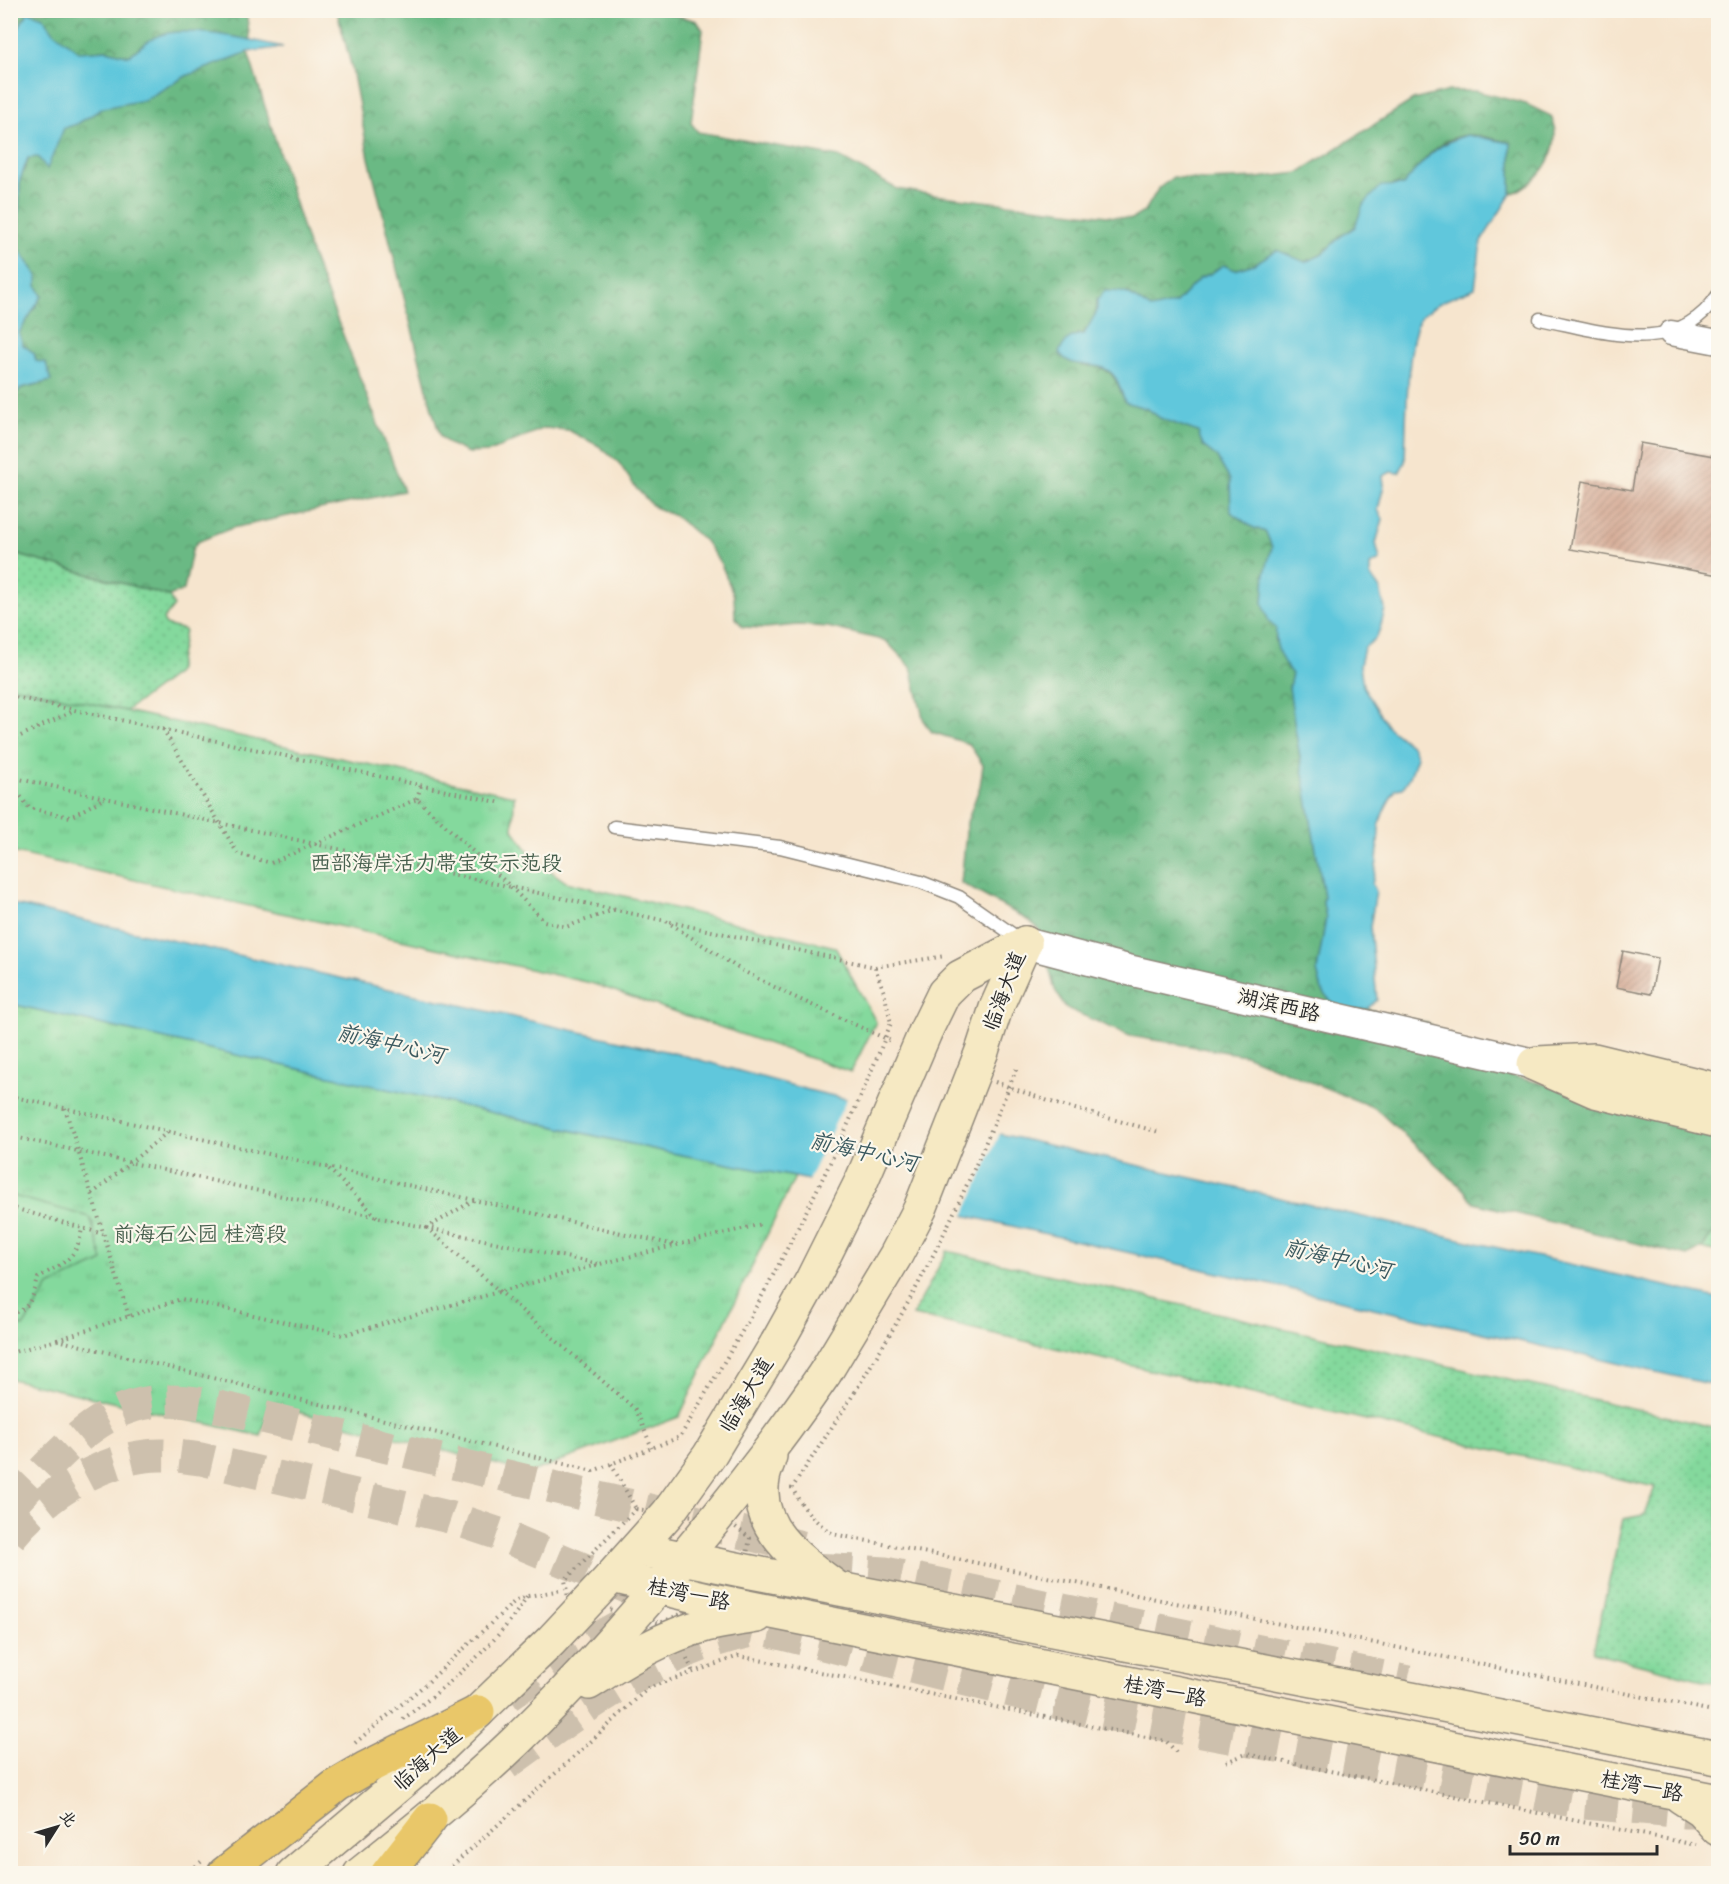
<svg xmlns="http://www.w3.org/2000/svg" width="1729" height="1884" font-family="Sriracha,'LXGW WenKai TC',sans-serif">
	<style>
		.grass { fill: url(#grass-dots); stroke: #588264; stroke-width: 1.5 }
		.forest { fill: url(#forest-crowns); stroke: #4b7258; stroke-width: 1.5 }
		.park { fill: url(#park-tufts); stroke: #588264; stroke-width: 1.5 }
		.pitch { fill: #84d99d; stroke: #588264; stroke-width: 1.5 }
		.water { fill: #60c7dc; stroke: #467984; stroke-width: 1.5 }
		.pier { fill: #f6e5ce }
		.building { fill: url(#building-hatch) }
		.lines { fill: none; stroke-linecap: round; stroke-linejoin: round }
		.primary-tunnel { stroke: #cdc0ad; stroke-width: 33; stroke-dasharray: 33 16; stroke-linecap: butt }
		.service-casing { stroke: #90887c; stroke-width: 15 }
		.minor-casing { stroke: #90887c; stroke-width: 27 }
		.tertiary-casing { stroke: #90887c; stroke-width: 33 }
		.secondary-casing { stroke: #90887c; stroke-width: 36 }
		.primary-casing { stroke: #90887c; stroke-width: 36 }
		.path { stroke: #90887c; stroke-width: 4; stroke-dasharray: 1.5 4.5; stroke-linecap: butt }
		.service { stroke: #fff; stroke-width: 12 }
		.minor { stroke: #fff; stroke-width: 24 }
		.tertiary { stroke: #fff; stroke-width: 30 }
		.secondary { stroke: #f6e9c3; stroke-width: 33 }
		.primary { stroke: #e9c769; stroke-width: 33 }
		.secondary-bridge-casing { stroke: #90887c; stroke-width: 36; stroke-linecap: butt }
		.path-bridge { stroke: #90887c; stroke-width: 4; stroke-dasharray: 1.5 4.5; stroke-linecap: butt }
		.secondary-bridge { stroke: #f6e9c3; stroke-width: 33 }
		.labels { text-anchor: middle; stroke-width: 4.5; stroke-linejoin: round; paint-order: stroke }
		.park-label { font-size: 21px; fill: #465f4d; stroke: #fbf7ec }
		.street-label { font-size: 21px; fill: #2b2b2b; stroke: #fbf7ec }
		.water-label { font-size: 22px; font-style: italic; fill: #3b5a60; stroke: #fbf7ec }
	</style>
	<defs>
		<pattern id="grass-dots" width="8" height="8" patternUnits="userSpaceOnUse" patternTransform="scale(1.5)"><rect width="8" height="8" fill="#84d99d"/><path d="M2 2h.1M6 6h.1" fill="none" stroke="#72ba87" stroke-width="1.8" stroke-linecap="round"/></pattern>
		<pattern id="forest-crowns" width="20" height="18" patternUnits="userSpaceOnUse" patternTransform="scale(1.5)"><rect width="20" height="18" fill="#6bb984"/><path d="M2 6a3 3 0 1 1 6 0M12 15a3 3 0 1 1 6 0" fill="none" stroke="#58976c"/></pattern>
		<pattern id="park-tufts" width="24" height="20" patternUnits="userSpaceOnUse" patternTransform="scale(1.5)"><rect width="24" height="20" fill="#84d99d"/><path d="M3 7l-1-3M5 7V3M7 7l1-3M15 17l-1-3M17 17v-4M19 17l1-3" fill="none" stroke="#72ba87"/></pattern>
		<pattern id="building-hatch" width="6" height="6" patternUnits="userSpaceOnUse" patternTransform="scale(1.5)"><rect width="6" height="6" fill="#d3a58f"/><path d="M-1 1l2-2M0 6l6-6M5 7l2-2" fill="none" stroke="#ab8775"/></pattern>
	</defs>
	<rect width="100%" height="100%" fill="#fbf7ec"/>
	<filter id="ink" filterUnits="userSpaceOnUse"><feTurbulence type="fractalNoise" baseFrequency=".0167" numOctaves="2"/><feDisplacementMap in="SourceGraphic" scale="12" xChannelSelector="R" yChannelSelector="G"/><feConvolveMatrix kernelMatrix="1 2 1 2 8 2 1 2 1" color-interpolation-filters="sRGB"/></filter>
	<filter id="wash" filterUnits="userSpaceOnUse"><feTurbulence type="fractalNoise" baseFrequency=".008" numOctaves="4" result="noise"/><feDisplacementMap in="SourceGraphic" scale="24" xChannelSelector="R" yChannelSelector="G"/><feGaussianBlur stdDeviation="1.35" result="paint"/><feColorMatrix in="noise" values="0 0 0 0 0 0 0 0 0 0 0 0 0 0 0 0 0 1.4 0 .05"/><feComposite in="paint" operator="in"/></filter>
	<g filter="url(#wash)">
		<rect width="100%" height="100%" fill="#f6e5ce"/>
		<g class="grass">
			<polygon points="10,553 169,596 174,606 163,620 166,625 185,630 177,673 126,711 11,686"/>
			<polygon points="1718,1227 1718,1252 1702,1248"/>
			<polygon points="947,1251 1718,1428 1718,1684 1593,1652 1623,1519 1644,1515 1655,1487 913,1315"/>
		</g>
		<g class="forest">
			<path d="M656 10 697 21 703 30 691 123 698 132 839 157 897 189 934 195 1132 219 1145 211 1158 189 1173 177 1204 180 1258 178 1298 173 1413 100 1449 91H1476L1526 104 1551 116C1564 148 1542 181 1511 194V143C1498 140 1483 135 1469 135 1440 135 1419 166 1403 185L1394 184 1363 205 1355 227 1341 236 1321 255 1304 262 1277 251 1254 264 1235 270 1223 265 1212 273 1200 278 1176 303 1151 309 1137 301 1129 293 1097 300C1098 314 1092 322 1084 334H1077L1082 366C1113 364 1115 378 1125 402L1148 409 1160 418 1198 432 1203 446 1216 456 1230 480 1231 512 1252 527 1266 532 1272 547 1265 573 1263 604 1277 628 1275 640 1292 674 1289 687 1296 734 1324 896 1323 903 1326 918 1317 971 1322 990 1338 1011 1367 1009 1430 1024 1459 1058 1471 1066 1718 1127V1227L1702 1248 1688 1256 1474 1203 1464 1190 1375 1108 1245 1055 1130 1036 1066 1008 1055 990 1038 928 1028 920 961 883 967 822 980 786 983 765 969 744 932 732 924 722 911 667 886 641 828 627 798 625 765 628 743 627 735 617 734 596 721 564 705 541 675 516 654 507 636 488 619 463 599 446 568 430 544 428 489 452 468 453 449 444 440 436 432 409 369 158 352 69 337 11Z"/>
			<path d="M18 11H26L27 15C16 27 14 41 11 57V32Z"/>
			<path d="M29 11H246L250 40C230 37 183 28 165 34 151 38 140 47 129 56L107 50 79 52 53 32 43 17 32 15Z"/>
			<polygon points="248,52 308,245 404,491 232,528 197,542 192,550 184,590 169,596 11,553 10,397 15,395 21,388 51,381 36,361 34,353 23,345 19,333 42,296 37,286 37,275 18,247 20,180 29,158 38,157 47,168 64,128 77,124 103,108 144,100 186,76"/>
		</g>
		<g class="park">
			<polygon points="11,686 514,796 513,830 535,860 566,882 835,947 876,1022 851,1072 591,983 11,852"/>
			<polygon points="11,1004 662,1151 795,1177 679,1417 529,1473 271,1405 261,1436 11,1379"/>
		</g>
		<polygon class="pitch" points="10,1195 90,1217 103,1261 49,1286 23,1327 11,1322"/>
		<g class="water">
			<path d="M26 11 43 17 54 32 79 52 107 50 129 56C140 47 153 35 168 33 197 28 253 40 283 47L248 52 186 76 144 100 103 108 77 124 64 128 47 169 38 157 28 158 20 180 18 247 37 275V286L42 296 19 333 23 345 34 353 36 361 46 363 51 381 21 388 15 395 11 397 10 57C15 41 16 27 27 15Z"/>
			<path d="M1467 135 1511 143V194L1481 242 1475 288C1458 295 1436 302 1422 316 1406 333 1406 435 1405 462L1399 473 1391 472 1383 476 1384 485 1378 510 1383 519 1376 543 1380 560 1370 565V575L1380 589 1385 609 1380 629 1375 639 1364 648 1360 665 1363 686 1387 726 1413 747 1417 757 1410 777 1403 788 1396 789C1389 800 1380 816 1379 828 1378 848 1378 866 1372 884L1376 891 1370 927 1377 1000 1367 1009 1338 1011 1322 990 1317 971 1326 918 1323 903 1324 896 1296 734 1289 687 1292 674C1281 660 1274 646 1276 628L1269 622 1263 604 1265 573 1272 547 1266 532 1252 527 1231 512 1230 480 1216 456 1203 446 1198 432 1160 418 1148 409 1125 402C1122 394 1119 383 1114 376 1100 357 1073 374 1059 352 1066 340 1070 335 1084 334L1097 311V300L1105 291C1130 290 1131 297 1151 309L1176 303 1200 278 1212 273 1223 265 1235 270 1254 264 1277 250 1305 262 1321 255 1341 236 1355 227 1363 205 1381 186 1403 185C1425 160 1433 145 1467 135Z"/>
			<polygon points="11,904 678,1054 812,1091 1718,1298 1718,1386 795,1177 662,1151 11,1004"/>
		</g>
		<polygon class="pier" points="848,1096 1001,1131 963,1218 807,1183"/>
		<g id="blocks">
			<g class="building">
				<polygon points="1640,443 1719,457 1719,575 1570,549 1582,481 1632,490"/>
				<polygon points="1623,951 1658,958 1651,994 1616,987"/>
			</g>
		</g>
	</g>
	<g filter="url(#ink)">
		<use href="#blocks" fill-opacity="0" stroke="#90887c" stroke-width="1.5"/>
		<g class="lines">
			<g class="primary-tunnel">
				<path d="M10 1507C21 1493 33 1482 45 1469 78 1435 114 1402 165 1401 192 1400 219 1407 246 1413L802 1547"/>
				<path d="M10 1537C43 1495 109 1453 164 1455 176 1455 189 1458 201 1459L449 1517 499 1534 634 1590"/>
				<path d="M677 1599C714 1585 754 1572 793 1570 824 1568 855 1571 885 1573L1408 1682"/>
				<polyline points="723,1619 1095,1712 1584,1803 1686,1812 1716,1812"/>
				<polyline points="508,1695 561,1659 625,1623"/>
				<path d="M506 1764C582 1709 663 1647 757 1630"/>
			</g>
			<g class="service-casing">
				<g id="service">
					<path d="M1540 319C1602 331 1676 359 1718 295"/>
					<polyline points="614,827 780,847 921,882 959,897 1022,941"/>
				</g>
			</g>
			<g class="minor-casing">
				<polyline id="minor" points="1671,333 1718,342"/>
			</g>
			<g class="tertiary-casing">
				<polyline id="tertiary" points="1025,943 1124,969 1534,1064"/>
			</g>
			<g class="secondary-casing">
				<g id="secondary">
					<polyline points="926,1030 944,993 960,977 1025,943"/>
					<polyline points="982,1051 996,1008 1025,943"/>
					<polyline points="1538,1063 1594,1060 1718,1090"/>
					<polyline points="1534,1064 1595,1091 1718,1121"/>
					<path d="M770 1456C768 1464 764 1471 763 1479 754 1528 798 1559 833 1585"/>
					<polyline points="638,1549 746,1571 1718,1758"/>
					<polyline points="612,1576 712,1600 1718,1801"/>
					<path d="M589 1683C626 1659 664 1636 706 1625 723 1621 740 1619 757 1616"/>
					<polyline points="1681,1797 1701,1810 1718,1829"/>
					<polyline points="293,1874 427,1761 550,1642 612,1576 668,1513 709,1456 777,1343"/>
					<path d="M360 1874C408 1836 455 1798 499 1757 554 1706 604 1651 652 1595 714 1523 771 1452 825 1373"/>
				</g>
			</g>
			<g class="primary-casing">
				<g id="primary">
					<polyline points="224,1874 337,1785 366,1768 478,1712"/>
					<polyline points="387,1874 430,1819"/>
				</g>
			</g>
			<g class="path">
				<polyline points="10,696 502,803"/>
				<polyline points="163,729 238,854 271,863 417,799 511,887 544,921 566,927 614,910"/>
				<polyline points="10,741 75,710"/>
				<polyline points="10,777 666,921 741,970 790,995 893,1042"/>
				<polyline points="10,782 29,808 70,817 105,798"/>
				<polyline points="417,799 421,785"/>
				<polyline points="670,922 875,967 945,956"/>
				<polyline points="875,967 884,992 891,1023"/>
				<polyline points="995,1082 1057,1104 1159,1132"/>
				<polyline points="10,1096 675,1245"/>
				<polyline points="65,1108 129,1317"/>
				<polyline points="10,1136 427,1228 599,1264"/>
				<polyline points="329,1169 377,1217"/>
				<polyline points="92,1194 169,1131"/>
				<polyline points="474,1200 427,1228 636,1410 652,1448"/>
				<polyline points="10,1207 103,1234"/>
				<path d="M10 1312C28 1315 35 1292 38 1278 63 1262 77 1261 82 1228"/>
				<polyline points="57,1340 181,1299 343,1335 600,1264 762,1224"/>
				<polyline points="10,1353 57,1340 593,1471 680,1437 747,1323"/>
				<path d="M855 1392 792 1488C804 1510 813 1520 833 1534L1718 1712"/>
				<polyline points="611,1464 636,1509"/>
				<polygon points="636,1509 718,1519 733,1525 750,1538 747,1554 716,1591 690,1610 660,1623 568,1598 565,1580"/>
				<polyline points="687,1658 693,1672"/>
				<path d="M403 1719C445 1688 501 1641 527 1596"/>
				<polyline points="355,1743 427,1683 516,1600 528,1596 562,1590"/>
				<polyline points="1226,1762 1246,1754 1696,1845"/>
				<polyline points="186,1874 202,1861"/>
				<polyline points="443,1874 597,1736 648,1688 739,1656 1166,1741 1177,1753"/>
			</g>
			<use href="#service" class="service"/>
			<use href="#minor" class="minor"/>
			<use href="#tertiary" class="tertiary"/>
			<use href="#secondary" class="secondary"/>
			<use href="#primary" class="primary"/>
			<g class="secondary-bridge-casing">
				<g id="secondary-bridge">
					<polyline points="777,1343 812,1280 861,1182 926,1030"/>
					<polyline points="825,1373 896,1255 920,1209 982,1051"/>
				</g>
			</g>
			<g class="path-bridge">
				<path d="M747 1323C801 1226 850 1127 891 1023"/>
				<path d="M855 1392C871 1365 888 1338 904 1310 948 1231 984 1149 1018 1065"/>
			</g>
			<use href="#secondary-bridge" class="secondary-bridge"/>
		</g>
	</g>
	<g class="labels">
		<g class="park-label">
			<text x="436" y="870">西部海岸活力带宝安示范段</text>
			<text x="200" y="1241">前海石公园 桂湾段</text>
		</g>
		<g class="street-label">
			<text transform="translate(1004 991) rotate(-69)" y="7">临海大道</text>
			<text transform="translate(1279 1005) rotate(13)" y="7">湖滨西路</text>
			<text transform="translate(746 1395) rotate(-59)" y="7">临海大道</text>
			<text transform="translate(689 1594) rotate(12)" y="7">桂湾一路</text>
			<text transform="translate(1165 1691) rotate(11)" y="7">桂湾一路</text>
			<text transform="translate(427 1759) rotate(-42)" y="7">临海大道</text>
			<text transform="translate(1642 1786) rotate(11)" y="7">桂湾一路</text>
		</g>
		<g class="water-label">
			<text transform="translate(391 1043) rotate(13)" y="8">前海中心河</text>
			<text transform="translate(864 1151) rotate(13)" y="8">前海中心河</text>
			<text transform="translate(1338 1258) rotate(13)" y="8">前海中心河</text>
		</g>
	</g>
	<rect width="1729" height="1884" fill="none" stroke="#fbf7ec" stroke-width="36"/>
	<g transform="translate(57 1827) rotate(53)" stroke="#fbf7ec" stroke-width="4.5" paint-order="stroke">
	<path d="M0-4.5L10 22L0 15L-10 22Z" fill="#2b2b2b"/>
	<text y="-9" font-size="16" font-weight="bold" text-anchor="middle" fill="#2b2b2b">北</text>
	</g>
	<path d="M1510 1845v9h147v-9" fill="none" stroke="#2b2b2b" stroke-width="3"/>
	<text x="1519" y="1845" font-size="18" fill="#2b2b2b" stroke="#fbf7ec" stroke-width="4.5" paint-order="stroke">50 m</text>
</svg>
